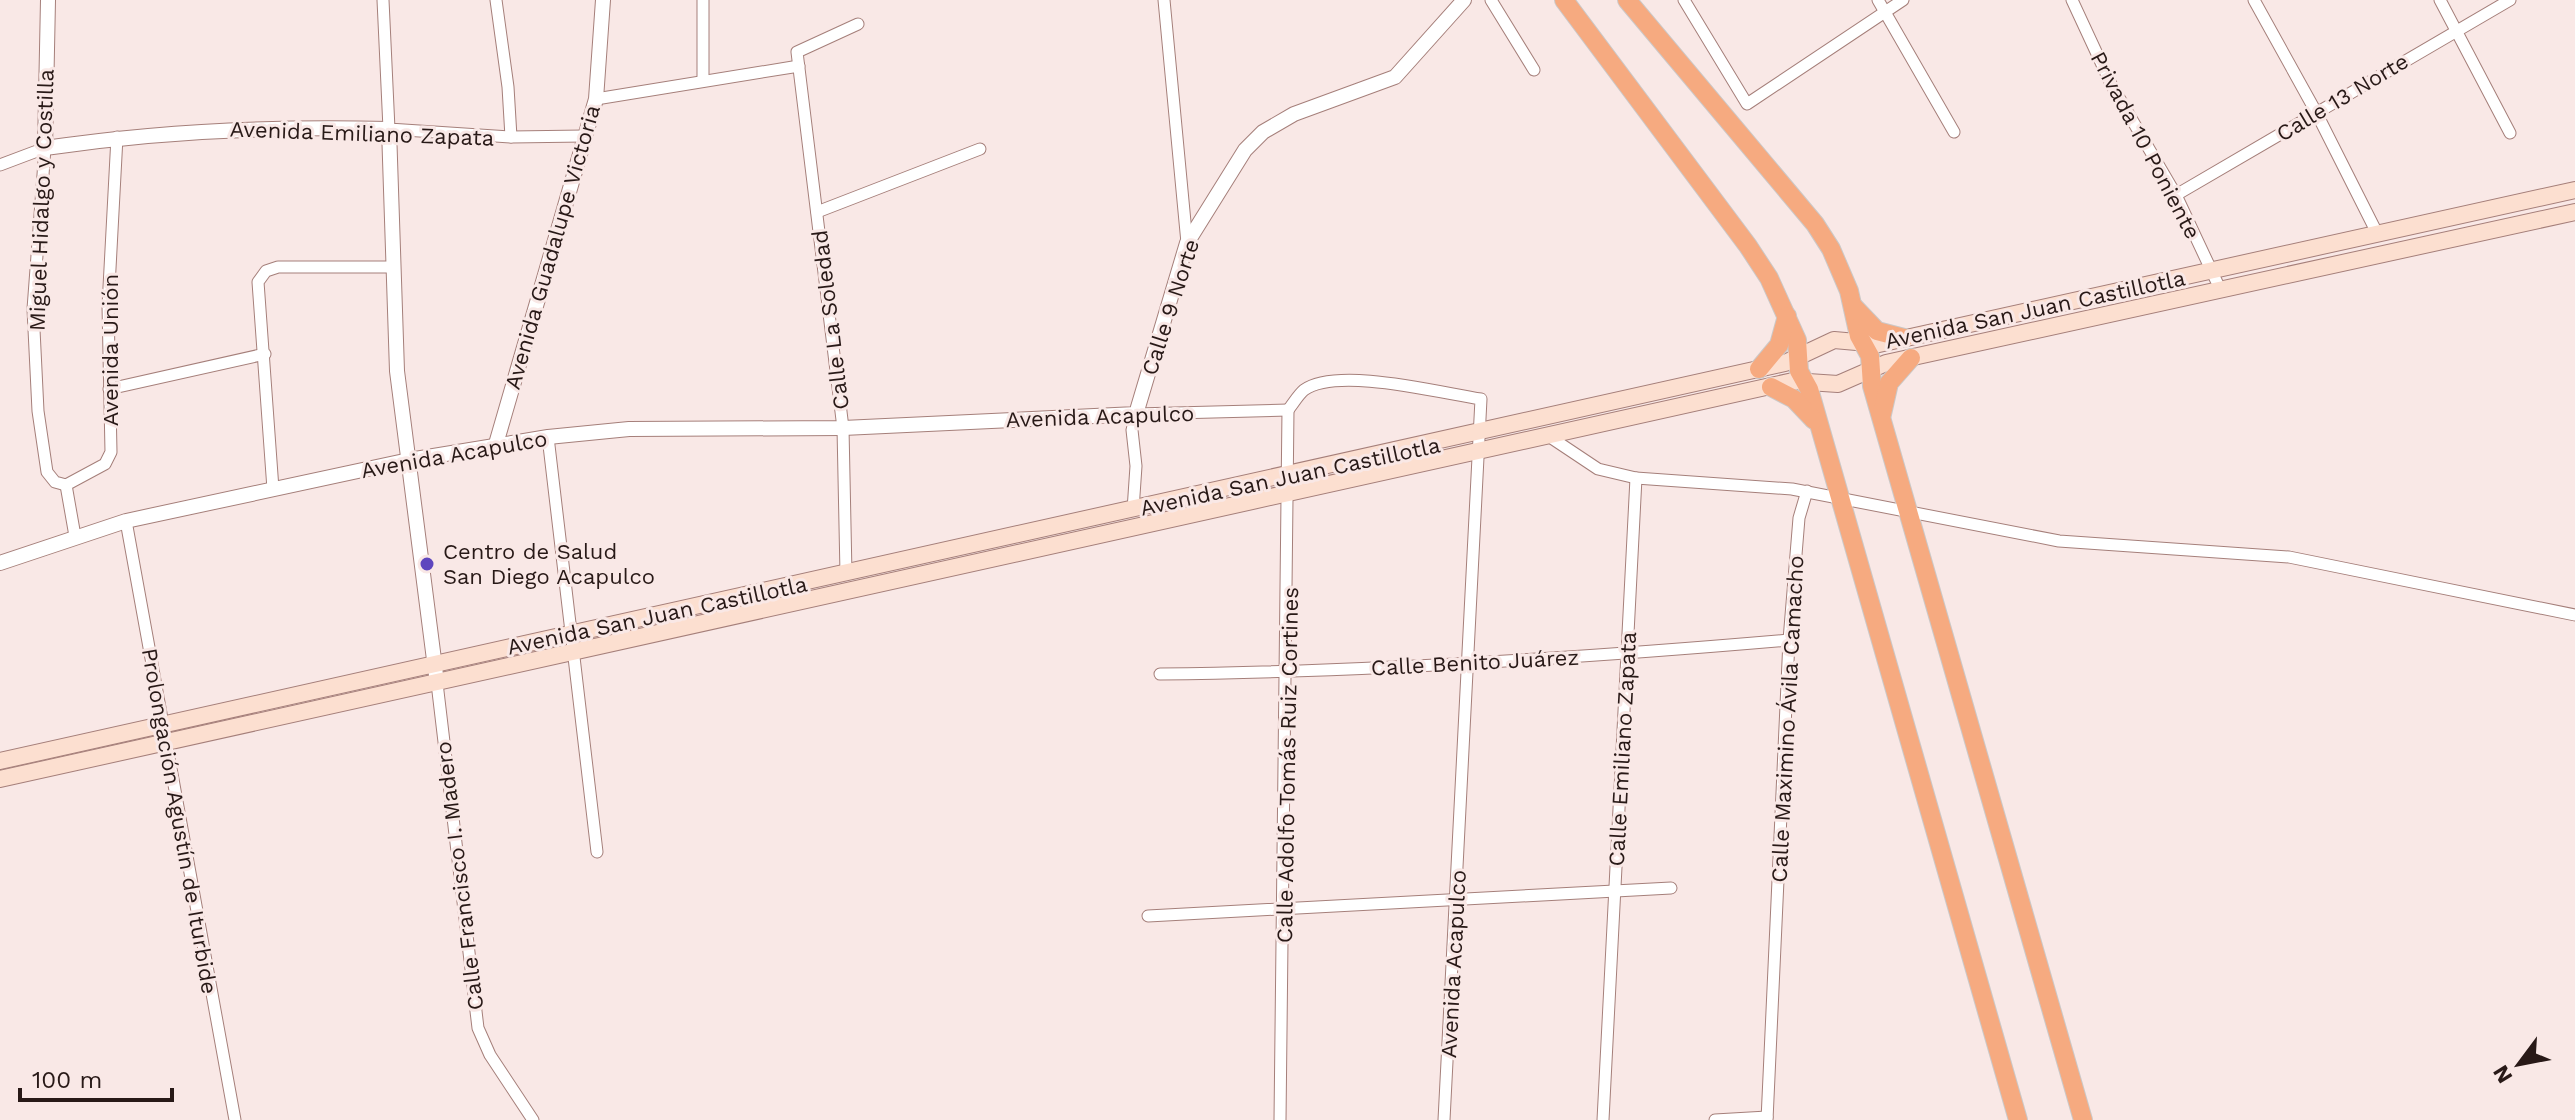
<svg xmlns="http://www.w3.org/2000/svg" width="2575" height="1120" font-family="'Work Sans',sans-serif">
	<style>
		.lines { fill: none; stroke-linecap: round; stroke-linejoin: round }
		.minor-casing { stroke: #a57f7a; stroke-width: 13 }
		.tertiary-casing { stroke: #a57f7a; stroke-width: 16 }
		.secondary-casing { stroke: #a57f7a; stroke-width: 18 }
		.trunk-casing { stroke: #cbc8c7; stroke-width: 20 }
		.minor { stroke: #fff; stroke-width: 11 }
		.tertiary { stroke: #fff; stroke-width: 14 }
		.secondary { stroke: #fcdfd0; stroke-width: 16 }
		.trunk { stroke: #f6aa80; stroke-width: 18 }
		.poi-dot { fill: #5e46be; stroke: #f9e8e6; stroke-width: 3 }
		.labels { text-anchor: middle; stroke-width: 6; stroke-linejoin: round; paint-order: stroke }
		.street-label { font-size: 22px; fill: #281917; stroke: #f9e8e6 }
		.poi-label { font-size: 22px; fill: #281917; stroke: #f9e8e6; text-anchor: start }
	</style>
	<rect width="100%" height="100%" fill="#f9e8e6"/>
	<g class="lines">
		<g class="minor-casing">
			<g id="minor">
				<polyline points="383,0 389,129 511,137 584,136"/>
				<polyline points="496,0 508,87 511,137"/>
				<polyline points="1164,0 1187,243"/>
				<polyline points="1491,0 1534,70"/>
				<polyline points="1684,0 1747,104 1903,0"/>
				<polyline points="1878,0 1954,132"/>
				<polyline points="2072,0 2111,84 2176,195 2221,291"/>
				<polyline points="2254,0 2316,112 2378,235"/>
				<polyline points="2440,0 2510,133"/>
				<polyline points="703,80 703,0"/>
				<polyline points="596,99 799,66"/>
				<polyline points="0,165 45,148 33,309 38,411 47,472 55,482 66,485"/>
				<polyline points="2176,195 2510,0"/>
				<polyline points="817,212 980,149"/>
				<polyline points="109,389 265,354"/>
				<path d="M1288 410C1293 404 1298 395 1304 390 1337 366 1441 393 1481 399L1444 1120"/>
				<polyline points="1547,435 1598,469 1636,478 1792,489 2059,541 2289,557 2575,615"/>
				<polyline points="548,437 597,852"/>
				<polyline points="66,485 105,464 111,452 108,306 117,137"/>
				<polyline points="66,485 75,536"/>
				<polyline points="273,489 258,282 266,271 278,267 392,267"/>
				<polyline points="1133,510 1136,466 1132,430 1136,414 1288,410"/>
				<polyline points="126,521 235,1120"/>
				<polyline points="846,574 843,428 797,52 858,24"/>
				<path d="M1160 674C1370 672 1580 658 1789 640"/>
				<polyline points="437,683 478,1028 490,1055 533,1120"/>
				<polyline points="1148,916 1671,888"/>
				<polyline points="1280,1120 1288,410"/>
				<polyline points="1603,1120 1636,478"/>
				<polyline points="1715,1120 1767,1117"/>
				<polyline points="1767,1120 1789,640 1799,518 1807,491"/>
			</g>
		</g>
		<g class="tertiary-casing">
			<g id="tertiary">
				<path d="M48 0 45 148C160 131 273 126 389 129L397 371 437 683"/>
				<polyline points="496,444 596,99 603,0"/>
				<polyline points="0,563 126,521 409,460 548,437 629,429 843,428 1136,414 1187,243 1245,150 1263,132 1294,114 1395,77 1464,0"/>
			</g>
		</g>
		<g class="secondary-casing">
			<g id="secondary">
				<polyline points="0,761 1785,363 1834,340 1879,344 2575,190"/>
				<polyline points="0,779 1793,381 1838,384 1886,363 2575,212"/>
			</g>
		</g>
		<g class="trunk-casing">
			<g id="trunk">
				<polyline points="1564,0 1748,246 1769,278 1797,340 1799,371 1809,389 2018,1120"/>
				<polyline points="1627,0 1815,224 1831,249 1849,291 1859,336 1870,356 1872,386 2083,1120"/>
				<polyline points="1854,307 1877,331 1904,338"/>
				<polyline points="1759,369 1779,345 1787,316"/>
				<polyline points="1771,387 1794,399 1814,420"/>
				<polyline points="1882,414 1889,383 1911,358"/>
			</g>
		</g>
		<use href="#minor" class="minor"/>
		<use href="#tertiary" class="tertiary"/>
		<use href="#secondary" class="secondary"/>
		<use href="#trunk" class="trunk"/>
	</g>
	<circle class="poi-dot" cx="427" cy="564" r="8"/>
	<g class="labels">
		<g class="street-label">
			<text transform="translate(2342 97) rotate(-31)" y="8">Calle 13 Norte</text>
			<text transform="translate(362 133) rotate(2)" y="8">Avenida Emiliano Zapata</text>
			<text transform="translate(2146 145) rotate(62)" y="8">Privada 10 Poniente</text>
			<text transform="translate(41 200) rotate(-88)" y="8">Miguel Hidalgo y Costilla</text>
			<text transform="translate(552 247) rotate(-74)" y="8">Avenida Guadalupe Victoria</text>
			<text transform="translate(1170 307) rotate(-72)" y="8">Calle 9 Norte</text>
			<text transform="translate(2035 309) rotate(-12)" y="8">Avenida San Juan Castillotla</text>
			<text transform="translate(830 320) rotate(-97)" y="8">Calle La Soledad</text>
			<text transform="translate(110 350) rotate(-90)" y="8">Avenida Unión</text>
			<text transform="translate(1100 416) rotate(-2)" y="8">Avenida Acapulco</text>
			<text transform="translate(454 454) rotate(-10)" y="8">Avenida Acapulco</text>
			<text transform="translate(1290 476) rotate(-12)" y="8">Avenida San Juan Castillotla</text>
			<text transform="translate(657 615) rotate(-12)" y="8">Avenida San Juan Castillotla</text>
			<text transform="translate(1475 662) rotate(-3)" y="8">Calle Benito Juárez</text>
			<text transform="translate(1787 719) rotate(-87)" y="8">Calle Maximino Ávila Camacho</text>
			<text transform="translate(1622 749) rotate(-87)" y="8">Calle Emiliano Zapata</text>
			<text transform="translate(1287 765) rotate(-89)" y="8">Calle Adolfo Tomás Ruiz Cortines</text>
			<text transform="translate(180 821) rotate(80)" y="8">Prolongación Agustín de Iturbide</text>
			<text transform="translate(459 876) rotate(-97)" y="8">Calle Francisco I. Madero</text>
			<text transform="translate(1453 964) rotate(-87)" y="8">Avenida Acapulco</text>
		</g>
		<g class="poi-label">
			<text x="443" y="559">Centro de Salud<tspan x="443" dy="25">San Diego Acapulco</tspan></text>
		</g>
	</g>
	<g transform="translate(2519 1064) rotate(238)" stroke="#f9e8e6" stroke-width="6" paint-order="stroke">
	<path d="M0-6L14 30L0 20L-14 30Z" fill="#281917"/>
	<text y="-12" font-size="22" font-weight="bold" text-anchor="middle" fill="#281917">N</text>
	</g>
	<path d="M20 1088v12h152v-12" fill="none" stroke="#281917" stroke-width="4"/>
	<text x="32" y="1088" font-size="24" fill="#281917" stroke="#f9e8e6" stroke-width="6" paint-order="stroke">100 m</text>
</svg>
